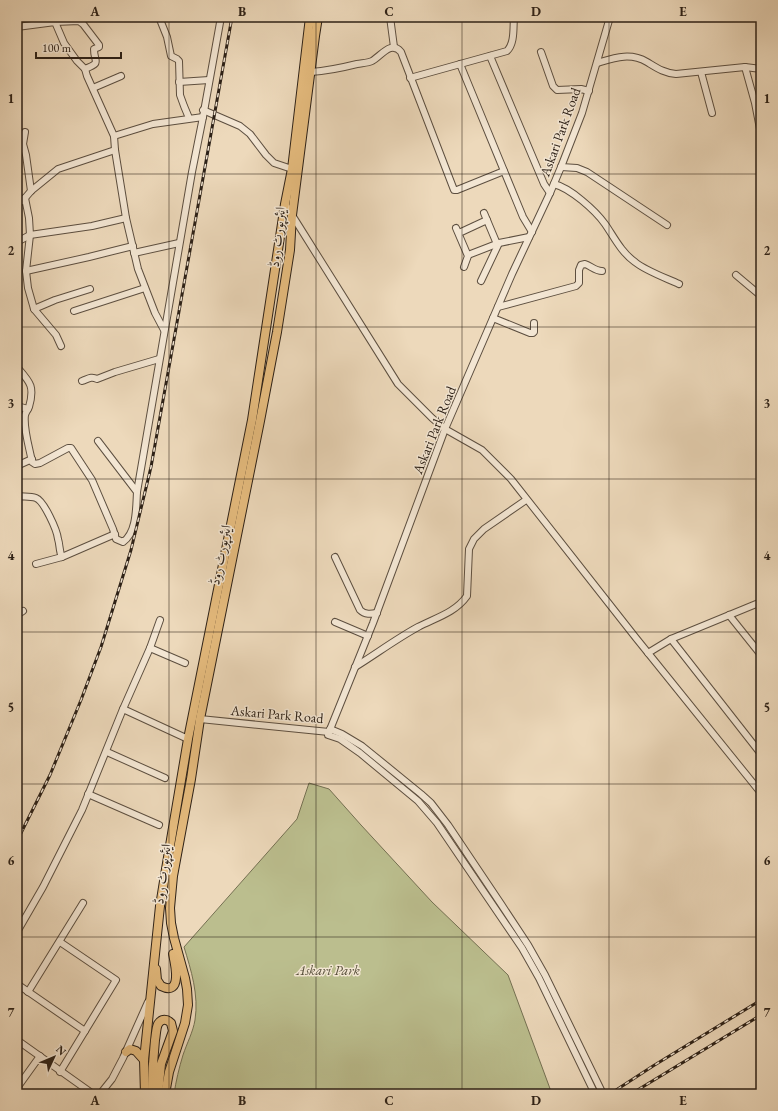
<svg xmlns="http://www.w3.org/2000/svg" width="778" height="1111" font-family="'EB Garamond',Amiri,serif">
	<style>
		.green { fill: #bbbe8e; stroke: #747052 }
		.lines { fill: none; stroke-linecap: round; stroke-linejoin: round }
		.minor-casing { stroke: #5d4f40; stroke-width: 8 }
		.major-casing { stroke: #2d2117; stroke-width: 10 }
		.minor { stroke: #f3e6d3; stroke-width: 6 }
		.major { stroke: #e6bc7e; stroke-width: 8 }
		.rail-casing { stroke: #2d2117; stroke-width: 3 }
		.rail { stroke: #f3e6d3; stroke-width: 1.5; stroke-dasharray: 4.5; stroke-linecap: butt }
		.grid { fill: none; stroke: #2d2117; stroke-width: 1; stroke-opacity: 0.55 }
		.labels { text-anchor: middle; stroke-width: 3; stroke-linejoin: round; paint-order: stroke }
		.street-label { font-size: 14px; fill: #2d2117; stroke: #f3e6d3 }
		.park-label { font-size: 14px; font-style: italic; fill: #58503b; stroke: #f3e6d3 }
		.neatline { fill: none; stroke: #2d2117; stroke-width: 1.5 }
		.grid-label { font-size: 13px; text-anchor: middle; font-weight: bold; fill: #2d2117 }
	</style>
	<rect width="100%" height="100%" fill="#edd9bb"/>
	<filter id="stains"><feTurbulence type="fractalNoise" baseFrequency=".005" numOctaves="4"/><feColorMatrix values="0 0 0 0 .2 0 0 0 0 .09 0 0 0 0 .02 0 0 0 .5 -.17"/></filter>
	<radialGradient id="worn" r=".72"><stop offset=".6" stop-color="#630" stop-opacity="0"/><stop offset="1" stop-color="#630" stop-opacity=".3"/></radialGradient>
	<path class="green" d="M309 783 329 789 361 825 432 902 508 975 552 1094H174C176 1081 179 1068 183 1055 187 1043 193 1032 195 1020 199 995 191 970 184 947L297 819Z"/>
	<g class="lines">
		<g class="minor-casing">
			<g id="minor">
				<polyline points="159,17 167,37 171,56 177,59 179,61 180,95 184,106 189,118"/>
				<polyline points="390,17 394,47"/>
				<path d="M55 22 79 21 83 24 99 45V47L94 49C94 63 102 62 85 69"/>
				<polyline points="17,27 55,22 64,43 77,61 85,69 87,76 114,136 115,150 126,218 138,269 155,313 164,330"/>
				<polyline points="541,52 553,86 557,90 581,89 589,91"/>
				<polyline points="490,56 544,184 550,193"/>
				<path d="M597 63C614 58 630 52 647 62 657 68 664 73 676 74L745 67 761 69"/>
				<polyline points="460,64 523,217 532,232"/>
				<polyline points="745,67 755,103 761,134"/>
				<path d="M311 72C326 71 341 68 357 64 362 63 368 63 372 61 381 56 391 40 401 52L454 190H457L504 171"/>
				<polyline points="701,72 712,113"/>
				<path d="M410 78 507 51C515 43 513 28 514 17"/>
				<polyline points="179,82 209,80"/>
				<polyline points="93,88 121,76"/>
				<polyline points="203,110 240,126 250,134 266,155 274,163 292,169"/>
				<polyline points="25,132 23,144 26,155 31,191"/>
				<polyline points="114,136 153,124 203,117"/>
				<polyline points="561,167 577,168 587,172 667,225"/>
				<path d="M554 184C570 188 595 210 605 224 614 237 621 252 635 262 646 271 666 278 679 284"/>
				<polyline points="25,198 29,218 30,235 26,271 28,288 34,309 56,335 61,346"/>
				<polyline points="285,204 292,215 398,384 432,418 445,429 482,450 511,479 636,638 761,793"/>
				<polyline points="17,205 25,198 31,191 58,169 115,150"/>
				<polyline points="484,213 497,244"/>
				<polyline points="456,228 468,256 464,267"/>
				<polyline points="459,233 487,220"/>
				<polyline points="17,242 30,235 92,226 126,218"/>
				<polyline points="134,253 179,243"/>
				<polyline points="468,255 499,243 529,237"/>
				<polyline points="26,271 89,257 133,246"/>
				<polyline points="736,275 761,296"/>
				<polyline points="481,281 499,243"/>
				<path d="M498 307 576 286 579 283V270L581 265 585 264C591 266 595 271 602 271"/>
				<polyline points="34,309 55,300 90,289"/>
				<polyline points="74,311 145,288"/>
				<polyline points="493,318 530,333 533,333 534,332 534,323"/>
				<path d="M17 367C30 382 35 386 29 407 28 409 26 412 25 415 23 428 30 450 32 462L35 464 40 463 68 448H71L92 480 113 529 116 539 123 542C137 532 136 508 137 492L98 441"/>
				<path d="M82 381C88 379 91 376 97 379L115 372 159 359"/>
				<polyline points="17,406 28,409"/>
				<polyline points="17,465 21,464 32,459"/>
				<polyline points="137,492 192,172 203,117 221,17"/>
				<path d="M17 496C23 497 30 496 36 498 44 501 57 530 58 539 60 545 59 551 62 557"/>
				<path d="M335 557 360 610C365 615 371 614 377 613"/>
				<polyline points="36,564 62,557 115,534"/>
				<polyline points="17,615 23,611"/>
				<polyline points="729,615 761,655"/>
				<polyline points="335,622 368,636"/>
				<polyline points="671,639 761,754"/>
				<polyline points="150,648 185,663"/>
				<polyline points="648,653 671,639 761,602"/>
				<path d="M355 667C376 654 396 639 418 627 435 618 455 613 467 596L469 549 474 539 484 529 526 500"/>
				<polyline points="123,709 188,739"/>
				<polyline points="200,719 329,732 373,623 445,429 512,274 550,193 561,167 582,113 610,17"/>
				<polyline points="330,729 342,734 362,746 421,794 431,803 448,825 501,904 528,945 545,975 603,1094"/>
				<polyline points="329,732 328,735 340,739 360,753 418,801 437,823 522,948 539,978 595,1094"/>
				<polyline points="107,752 165,778"/>
				<polyline points="88,794 159,825"/>
				<polyline points="17,932 43,887 82,810 123,709 150,648 160,620"/>
				<polyline points="60,942 116,980 60,1072"/>
				<polyline points="17,984 85,1031"/>
				<polyline points="28,992 83,903"/>
				<polyline points="17,1040 93,1094"/>
				<polyline points="17,1088 40,1056"/>
				<polyline points="100,1094 112,1079 123,1058 148,1002"/>
			</g>
		</g>
		<g class="major-casing">
			<g id="major">
				<path d="M156 969 157 980 161 986C183 997 175 963 173 954"/>
				<polyline points="126,1052 130,1049 136,1051 144,1060"/>
				<polyline points="145,1094 144,1060 160,906 165,875 188,739 252,420 285,204 292,169 310,17"/>
				<path d="M152 1094C152 1076 153 1058 155 1040 156 1035 156 1028 158 1024 162 1018 167 1019 171 1023L173 1031 161 1064 158 1094"/>
				<polyline points="165,1094 169,1072 185,1023 188,1005 187,989 185,978 174,938 171,923 170,908 173,876 191,779 200,719 260,421 277,332 290,250 292,215 315,36 318,17"/>
			</g>
		</g>
		<use href="#minor" class="minor"/>
		<use href="#major" class="major"/>
		<g class="rail-casing">
			<g id="rail">
				<polyline points="17,841 50,775 81,700 101,647 131,550 151,467 232,17"/>
				<polyline points="610,1094 653,1066 761,1000"/>
				<polyline points="631,1094 761,1015"/>
			</g>
		</g>
		<use href="#rail" class="rail"/>
	</g>
	<path class="grid" d="M169 17V1094M316 17V1094M462 17V1094M609 17V1094M17 174H761M17 327H761M17 479H761M17 632H761M17 784H761M17 937H761"/>
	<g class="labels">
		<g class="street-label">
			<text transform="translate(560 132) rotate(-70)" y="5">Askari Park Road</text>
			<text transform="translate(277 237) rotate(-84)" y="5">ایئرپورٹ روڈ</text>
			<text transform="translate(434 430) rotate(-68)" y="5">Askari Park Road</text>
			<text transform="translate(220 555) rotate(-79)" y="5">ایئرپورٹ روڈ</text>
			<text transform="translate(277 714) rotate(5)" y="5">Askari Park Road</text>
			<text transform="translate(162 874) rotate(-83)" y="5">ایئرپورٹ روڈ</text>
		</g>
		<g class="park-label">
			<text x="328" y="975">Askari Park</text>
		</g>
	</g>
	<rect width="778" height="1111" fill="none" stroke="#edd9bb" stroke-width="44"/>
	<g transform="translate(54 1057) rotate(46)" stroke="#f3e6d3" stroke-width="3" paint-order="stroke">
	<path d="M0-3L7 15L0 10L-7 15Z" fill="#2d2117"/>
	<text y="-6" font-size="11" font-weight="bold" text-anchor="middle" fill="#2d2117">N</text>
	</g>
	<path d="M36 52v6h85v-6" fill="none" stroke="#2d2117" stroke-width="2"/>
	<text x="42" y="52" font-size="12" fill="#2d2117" stroke="#f3e6d3" stroke-width="3" paint-order="stroke">100 m</text>
	<rect x="22" y="22" width="734" height="1067" class="neatline"/>
	<g class="grid-label">
		<text x="95" y="16">A</text>
		<text x="242" y="16">B</text>
		<text x="389" y="16">C</text>
		<text x="536" y="16">D</text>
		<text x="683" y="16">E</text>
		<text x="11" y="103">1</text>
		<text x="767" y="103">1</text>
		<text x="11" y="255">2</text>
		<text x="767" y="255">2</text>
		<text x="11" y="408">3</text>
		<text x="767" y="408">3</text>
		<text x="11" y="560">4</text>
		<text x="767" y="560">4</text>
		<text x="11" y="712">5</text>
		<text x="767" y="712">5</text>
		<text x="11" y="865">6</text>
		<text x="767" y="865">6</text>
		<text x="11" y="1017">7</text>
		<text x="767" y="1017">7</text>
		<text x="95" y="1105">A</text>
		<text x="242" y="1105">B</text>
		<text x="389" y="1105">C</text>
		<text x="536" y="1105">D</text>
		<text x="683" y="1105">E</text>
	</g>
	<rect width="100%" height="100%" filter="url(#stains)"/>
	<rect width="100%" height="100%" fill="url(#worn)"/>
</svg>
